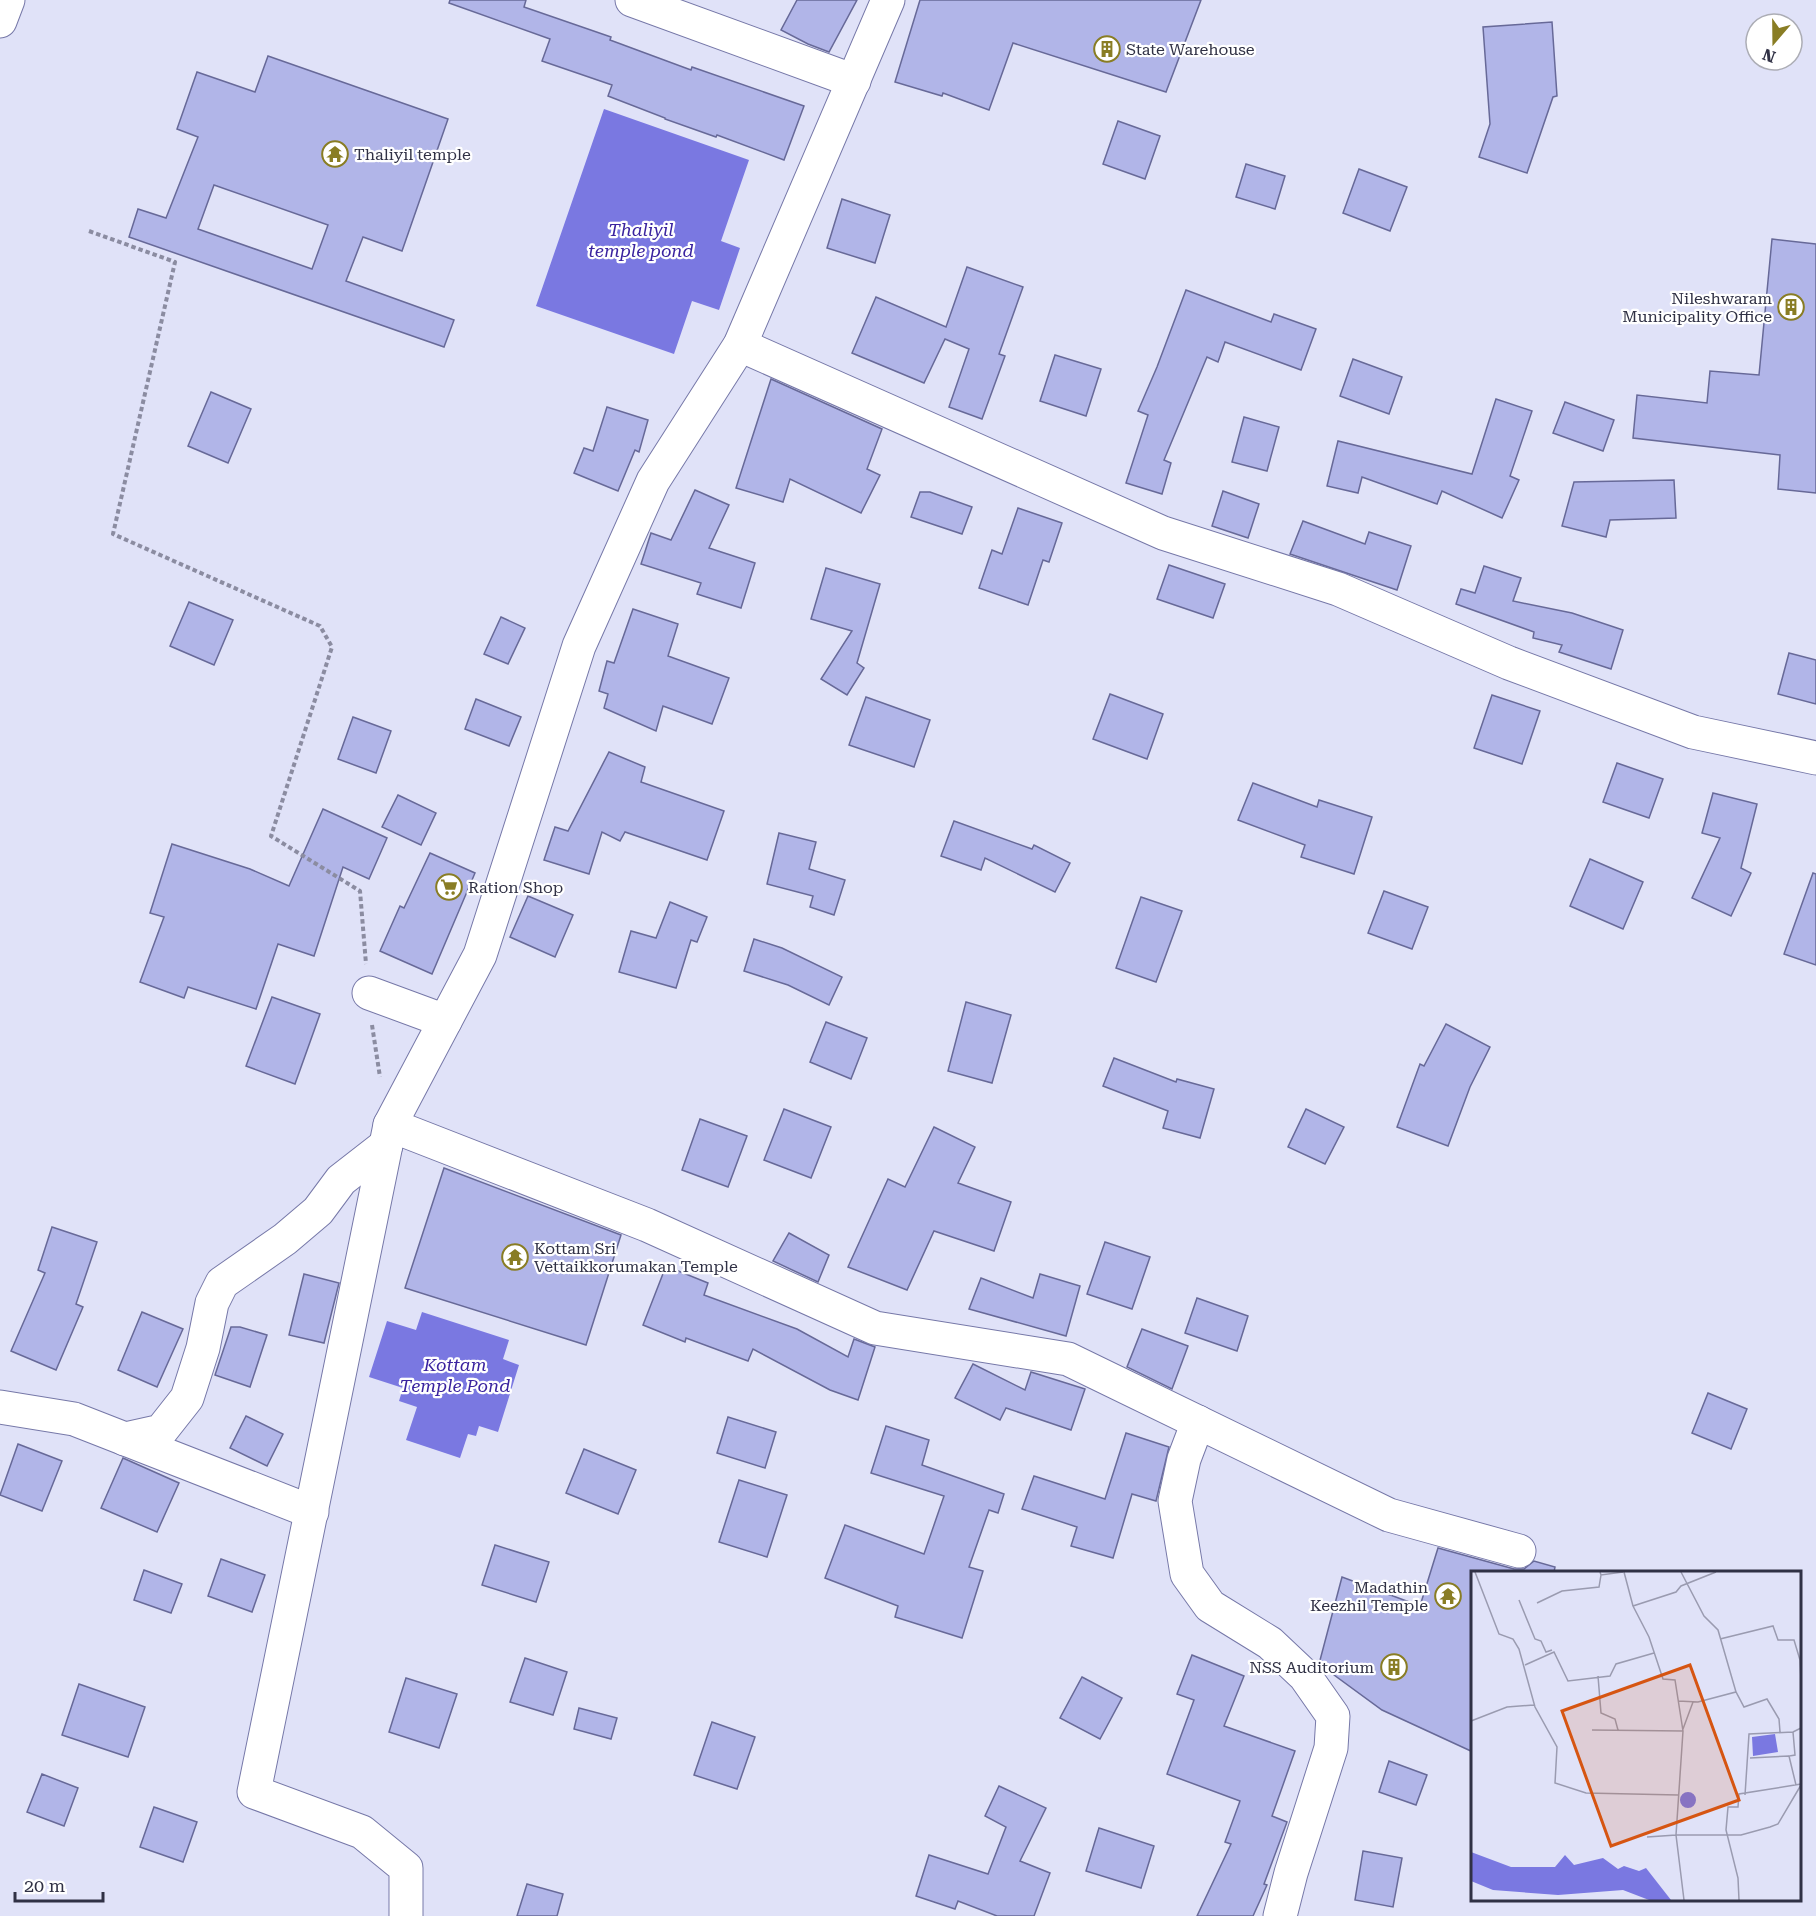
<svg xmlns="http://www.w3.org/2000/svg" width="1816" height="1916" font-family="'Roboto Serif',serif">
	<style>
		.water { fill: #7a78e1 }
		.building { fill: #b1b5e8; stroke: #676998; stroke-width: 1.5; fill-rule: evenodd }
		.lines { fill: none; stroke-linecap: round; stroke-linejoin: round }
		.minor-casing { stroke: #7678a8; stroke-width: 35 }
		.path { stroke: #8b8ca1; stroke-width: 4; stroke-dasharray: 4.5 3; stroke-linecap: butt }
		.minor { stroke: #fff; stroke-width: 33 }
		.labels { text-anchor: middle; stroke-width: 4.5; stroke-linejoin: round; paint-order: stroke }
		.poi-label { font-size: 16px; fill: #303145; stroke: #fff; text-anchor: start }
		.water-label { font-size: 18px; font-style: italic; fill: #3a239f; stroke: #fff }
		.inset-road { fill: none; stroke: #9a9bb0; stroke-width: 1.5 }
		.view { fill: #d65512; fill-opacity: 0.15; stroke: #d65512; stroke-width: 3 }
		.inset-edge { fill: none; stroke: #303145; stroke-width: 3 }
	</style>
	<rect width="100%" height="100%" fill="#e0e2f8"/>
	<g class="water">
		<polygon points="604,109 749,160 721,241 740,248 719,310 692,301 674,354 536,306"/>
		<polygon points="422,1312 509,1340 503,1359 519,1365 498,1432 479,1426 476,1436 468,1434 460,1458 406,1440 417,1407 399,1401 403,1388 369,1377 387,1321 416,1330"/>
	</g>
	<g class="building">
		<polygon points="450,0 526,0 524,7 611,37 610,40 691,70 692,67 804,106 784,160 717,135 716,137 665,119 665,118 608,96 612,85 542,61 550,39 449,3"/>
		<polygon points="797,0 857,0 829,52 808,44 781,30"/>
		<polygon points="920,0 1201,0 1166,92 1013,43 989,110 943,93 942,96 895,82"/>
		<polygon points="1552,22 1557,96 1553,97 1527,173 1479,157 1490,124 1483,27"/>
		<path d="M268 56 448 119 402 251 363 237 346 281 454 320 444 347 129 237 138 209 166 218 198 137 177 129 197 72 255 92ZM214 185 328 225 312 269 198 229Z"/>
		<polygon points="1118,121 1160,136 1145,179 1103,164"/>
		<polygon points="1246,164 1285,176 1275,209 1236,197"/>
		<polygon points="1359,169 1407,187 1390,231 1343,213"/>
		<polygon points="842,199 890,215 875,263 827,248"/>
		<polygon points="1772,239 1816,244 1816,493 1778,489 1780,455 1633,438 1637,395 1707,403 1710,371 1759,375"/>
		<polygon points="967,267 1023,287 999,354 1005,356 982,419 949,407 969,349 945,339 924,383 852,353 876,297 946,327"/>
		<polygon points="1186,290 1271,322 1274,314 1316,329 1301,370 1225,342 1218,362 1207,357 1164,460 1171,463 1162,494 1126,483 1148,415 1138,411 1157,367"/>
		<polygon points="1055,355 1101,369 1086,416 1040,401"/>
		<polygon points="1353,359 1402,377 1389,414 1340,396"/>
		<polygon points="771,379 882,429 867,469 880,475 861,513 790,479 783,502 736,488"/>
		<polygon points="211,392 251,409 228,463 188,446"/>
		<polygon points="1496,399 1532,411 1510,476 1519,480 1502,518 1442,491 1437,504 1362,477 1358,493 1327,486 1338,441 1472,474"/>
		<polygon points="1565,402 1614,420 1603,451 1553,433"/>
		<polygon points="607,407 648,420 639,452 635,450 618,491 574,473 584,448 593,451"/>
		<polygon points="1244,417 1279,427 1267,471 1232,462"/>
		<polygon points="1674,480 1676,518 1610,520 1606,537 1562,526 1574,482"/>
		<polygon points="695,490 729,505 709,548 755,563 741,608 697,594 701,583 641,564 651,533 671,540"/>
		<polygon points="1223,491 1259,504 1248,538 1212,526"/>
		<polygon points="920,492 930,492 972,507 962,534 911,517"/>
		<polygon points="1018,508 1062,523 1049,562 1043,560 1028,605 979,588 992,550 1002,554"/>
		<polygon points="1303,521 1365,544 1369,532 1411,546 1397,590 1290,554"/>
		<polygon points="1169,565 1225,584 1213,618 1157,599"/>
		<polygon points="1484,566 1521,578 1513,601 1572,613 1623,630 1611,669 1559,652 1562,645 1533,638 1534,632 1456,604 1461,589 1475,593"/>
		<polygon points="826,568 880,584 857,663 864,668 847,695 821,679 852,631 811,619"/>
		<polygon points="189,602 233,620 214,665 170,646"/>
		<polygon points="633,609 678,624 668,656 729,678 712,724 663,706 656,731 604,708 608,694 599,691 607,661 614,663"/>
		<polygon points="501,617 525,628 508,664 484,654"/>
		<polygon points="1789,653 1816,660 1816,704 1778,694"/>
		<polygon points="1110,694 1163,714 1147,759 1093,739"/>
		<polygon points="1492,695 1540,711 1522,764 1474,748"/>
		<polygon points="866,697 930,720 914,767 849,745"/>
		<polygon points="476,699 521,717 509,746 465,729"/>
		<polygon points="353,717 391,731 376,773 338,759"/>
		<polygon points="609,752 645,767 641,782 724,811 707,860 625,832 620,841 602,832 589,874 544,860 555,827 568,831"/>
		<polygon points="1617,763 1663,779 1649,818 1603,802"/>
		<polygon points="1253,783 1317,807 1319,800 1372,817 1354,874 1301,857 1305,845 1238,820"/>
		<polygon points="1713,793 1757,804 1741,868 1751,873 1731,916 1692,898 1720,838 1702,833"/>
		<polygon points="398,795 436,813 421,845 382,827"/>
		<polygon points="323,809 387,838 369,879 343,867 314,956 278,944 256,1009 188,987 184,998 140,982 164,917 150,913 172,844 250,869 289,886"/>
		<polygon points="954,821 1032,849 1034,845 1070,863 1055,892 985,858 981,870 941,856"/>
		<polygon points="779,833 816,842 809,869 845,880 834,915 810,907 813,896 767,884"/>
		<polygon points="430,853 475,873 432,974 380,951 400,906 404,908"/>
		<polygon points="1590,859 1643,882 1623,929 1570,906"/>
		<polygon points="1813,873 1816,874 1816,965 1784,954"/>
		<polygon points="1384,891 1428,907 1412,949 1368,933"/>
		<polygon points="528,896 573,915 555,957 510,937"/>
		<polygon points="1141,897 1182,911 1156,982 1116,968"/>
		<polygon points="670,902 707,917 697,942 691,940 676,988 619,972 631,931 656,938"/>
		<polygon points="754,939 782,948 842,977 829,1005 788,985 744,971"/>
		<polygon points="272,997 320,1014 295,1084 246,1066"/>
		<polygon points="966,1002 1011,1015 992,1083 948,1071"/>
		<polygon points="826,1022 867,1038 851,1079 810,1062"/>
		<polygon points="1446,1024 1490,1047 1470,1087 1448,1146 1397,1127 1420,1064 1424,1066"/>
		<polygon points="1114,1058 1176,1082 1177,1079 1214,1089 1200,1138 1163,1128 1168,1111 1103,1086"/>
		<polygon points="784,1109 831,1127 811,1178 764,1160"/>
		<polygon points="1306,1109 1344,1127 1325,1164 1288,1147"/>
		<polygon points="700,1119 747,1136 728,1187 682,1170"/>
		<polygon points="934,1127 975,1147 958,1183 1011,1202 994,1251 934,1231 907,1290 848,1267 888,1179 905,1187"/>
		<polygon points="444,1168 621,1235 586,1345 405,1288"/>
		<polygon points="52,1227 97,1242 76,1304 83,1307 56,1370 11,1351 45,1273 38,1270"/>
		<polygon points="789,1233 829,1255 818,1282 773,1261"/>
		<polygon points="1105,1242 1150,1257 1132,1309 1087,1294"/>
		<polygon points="666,1266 708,1283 704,1295 797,1329 848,1357 854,1339 875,1347 858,1400 830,1390 753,1349 748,1361 686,1338 685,1342 643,1325"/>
		<polygon points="304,1274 339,1283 324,1343 289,1335"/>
		<polygon points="1040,1274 1080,1286 1066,1336 969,1309 981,1278 1033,1298"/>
		<polygon points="1197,1298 1248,1316 1237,1351 1185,1333"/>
		<polygon points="142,1312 183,1329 157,1387 118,1370"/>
		<polygon points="231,1327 240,1327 267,1335 250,1387 215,1375"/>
		<polygon points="1142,1329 1188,1346 1172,1389 1127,1367"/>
		<polygon points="973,1364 1025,1390 1031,1372 1085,1389 1071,1430 1006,1408 1000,1420 955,1398"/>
		<polygon points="1708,1393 1747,1409 1731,1449 1692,1433"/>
		<polygon points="246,1416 283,1434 267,1466 230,1448"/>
		<polygon points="728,1417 776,1432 765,1468 717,1453"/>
		<polygon points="886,1426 929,1440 922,1465 1004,1494 998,1513 989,1510 969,1567 983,1571 962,1638 895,1617 898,1606 825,1578 845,1525 924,1554 944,1496 871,1473"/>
		<polygon points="1126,1433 1169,1447 1156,1501 1132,1494 1113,1558 1071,1546 1077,1527 1022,1509 1034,1476 1105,1499"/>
		<polygon points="18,1444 62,1461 42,1511 0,1495"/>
		<polygon points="584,1449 636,1470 618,1514 566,1493"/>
		<polygon points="123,1458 179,1483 157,1532 101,1508"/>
		<polygon points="739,1480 787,1495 767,1557 719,1542"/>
		<polygon points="495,1545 549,1562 536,1602 482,1585"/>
		<polygon points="1438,1548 1514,1569 1524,1569 1534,1561 1555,1567 1554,1572 1473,1572 1473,1752 1382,1710 1319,1664 1342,1577 1420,1606"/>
		<polygon points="221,1559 265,1575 252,1612 208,1596"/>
		<polygon points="144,1570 182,1584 171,1613 134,1600"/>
		<polygon points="1192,1655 1244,1676 1224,1726 1295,1751 1272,1816 1287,1822 1264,1884 1267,1885 1253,1916 1197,1916 1231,1844 1225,1842 1240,1801 1167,1774 1194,1700 1177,1694"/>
		<polygon points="525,1658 567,1672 553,1715 510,1702"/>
		<polygon points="1082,1677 1122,1698 1100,1739 1060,1718"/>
		<polygon points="406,1678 457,1694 439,1748 389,1732"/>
		<polygon points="79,1684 145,1707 128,1757 62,1735"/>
		<polygon points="579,1708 617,1718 611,1739 574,1729"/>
		<polygon points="712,1722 755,1737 737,1789 694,1775"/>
		<polygon points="1389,1761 1427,1775 1416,1805 1379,1792"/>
		<polygon points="42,1774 78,1788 64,1826 27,1812"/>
		<polygon points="999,1786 1046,1808 1020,1861 1050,1873 1034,1916 997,1916 958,1901 955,1909 916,1896 929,1855 988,1874 1006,1827 985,1816"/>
		<polygon points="154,1807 197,1822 183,1862 140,1847"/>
		<polygon points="1099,1828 1154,1846 1141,1888 1086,1871"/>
		<polygon points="1363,1851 1402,1858 1393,1907 1355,1900"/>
		<polygon points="527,1884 563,1894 557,1916 517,1916"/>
	</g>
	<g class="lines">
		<g class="minor-casing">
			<g id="minor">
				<polyline points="632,0 854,81"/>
				<polyline points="0,21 8,0"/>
				<polyline points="740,345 1163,533 1338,589 1509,663 1693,732 1816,758"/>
				<polyline points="369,993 445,1021"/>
				<polyline points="390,1125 647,1225 875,1328 1068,1359 1389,1515 1519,1551"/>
				<polyline points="0,1407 74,1419 312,1512"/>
				<polyline points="1198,1422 1184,1459 1175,1501 1187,1574 1210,1606 1270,1643 1305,1676 1333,1716 1331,1748 1291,1873 1280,1916"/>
				<polyline points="125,1439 161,1431 187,1398 203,1348 212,1303 222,1283 285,1239 318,1211 341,1180 386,1145"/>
				<polyline points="406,1916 406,1868 362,1832 254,1792 390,1125 480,955 579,646 653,481 740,345 888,0"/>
			</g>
		</g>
		<g class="path">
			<polyline points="89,231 175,262 113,534 320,626 332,647 271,836 360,891 366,964"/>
			<polyline points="372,1025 380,1077"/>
		</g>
		<use href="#minor" class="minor"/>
	</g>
	<defs>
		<g id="building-ring" transform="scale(1.35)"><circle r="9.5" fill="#fff" stroke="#897d24" stroke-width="1.5"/><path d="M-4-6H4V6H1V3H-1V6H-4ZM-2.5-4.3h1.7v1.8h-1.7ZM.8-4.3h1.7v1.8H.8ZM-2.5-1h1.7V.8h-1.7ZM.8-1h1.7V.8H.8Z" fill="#897d24"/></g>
		<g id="temple-ring" transform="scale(1.35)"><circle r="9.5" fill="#fff" stroke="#897d24" stroke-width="1.5"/><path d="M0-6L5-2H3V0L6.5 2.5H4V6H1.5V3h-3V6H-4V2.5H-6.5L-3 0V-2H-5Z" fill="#897d24"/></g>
		<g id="supermarket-ring" transform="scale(1.35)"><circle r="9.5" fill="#fff" stroke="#897d24" stroke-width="1.5"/><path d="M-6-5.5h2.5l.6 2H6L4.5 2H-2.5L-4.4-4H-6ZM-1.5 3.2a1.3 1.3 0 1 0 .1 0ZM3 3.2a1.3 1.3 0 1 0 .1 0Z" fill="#897d24"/></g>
	</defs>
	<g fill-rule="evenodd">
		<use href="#building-ring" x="1107" y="49"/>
		<use href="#temple-ring" x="335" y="154"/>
		<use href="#building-ring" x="1791" y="307"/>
		<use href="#supermarket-ring" x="449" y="887"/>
		<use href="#temple-ring" x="515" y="1257"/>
		<use href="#temple-ring" x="1448" y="1596"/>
		<use href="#building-ring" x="1394" y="1667"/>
	</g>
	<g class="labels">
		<g class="poi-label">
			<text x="1126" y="55">State Warehouse</text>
			<text x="354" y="160">Thaliyil temple</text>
			<text x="1772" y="304" text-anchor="end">Nileshwaram<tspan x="1772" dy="18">Municipality Office</tspan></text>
			<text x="468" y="893">Ration Shop</text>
			<text x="534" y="1254">Kottam Sri<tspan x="534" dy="18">Vettaikkorumakan Temple</tspan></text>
			<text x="1428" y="1593" text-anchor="end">Madathin<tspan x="1428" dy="18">Keezhil Temple</tspan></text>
			<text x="1374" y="1673" text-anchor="end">NSS Auditorium</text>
		</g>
		<g class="water-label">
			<text x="641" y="236">Thaliyil<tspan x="641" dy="21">temple pond</tspan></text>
			<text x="455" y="1371">Kottam<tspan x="455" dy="21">Temple Pond</tspan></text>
		</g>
	</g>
	<g transform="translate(1471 1571)">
		<rect width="330" height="330" fill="#e0e2f8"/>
		<path d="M304 163 307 181 282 185 281 166ZM209 229a8 8 0 1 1 16 0a8 8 0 1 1-16 0ZM0 281 40 296H84L94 284 103 294 132 287 147 298 153 295 168 300 175 297 200 329H178L152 319 87 324 22 319 0 310Z" fill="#7a78e1"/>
		<path class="inset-road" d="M4 1 28 63 42 68 48 78 64 136 86 176 84 212 115 222 207 224M129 1 130 4 152 1M153 1 162 35M210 1 233 45 247 59 265 121M48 29 64 68 70 70 75 81 81 79M66 32 91 20 128 16 130 4M249 68 302 55 307 69H323L329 89M329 89 330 109M54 94 83 81 97 110 139 105 145 93 183 82M127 105 130 142 144 148 147 159M207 130 227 131 265 121 273 136 296 128 308 148 309 161M0 150 36 136 63 134M212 158 222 131M121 159 212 160M322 161 324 184 318 185 325 214M279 187 318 185M274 224 278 163 322 161 330 157M176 266 205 264 212 160 204 109 192 108 178 66 162 35 205 21 210 15 245 1M213 329 205 264H270L299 256 307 253 330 214M268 329 267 307 255 259 257 236H267L268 223 330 213"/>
		<path class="view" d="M219 94 268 229 140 275 91 140Z"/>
		<rect width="330" height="330" class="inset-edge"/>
	</g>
	<g transform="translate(1774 42) rotate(200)"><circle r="28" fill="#ffffff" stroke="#acadb5" stroke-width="1.5"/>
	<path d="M0-4.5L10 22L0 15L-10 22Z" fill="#897d24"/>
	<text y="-9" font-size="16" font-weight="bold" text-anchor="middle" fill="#303145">N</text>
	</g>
	<path d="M15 1892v9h88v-9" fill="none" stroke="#303145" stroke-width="3"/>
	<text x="24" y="1892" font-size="18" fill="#303145" stroke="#ffffff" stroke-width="4.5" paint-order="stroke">20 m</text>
</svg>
